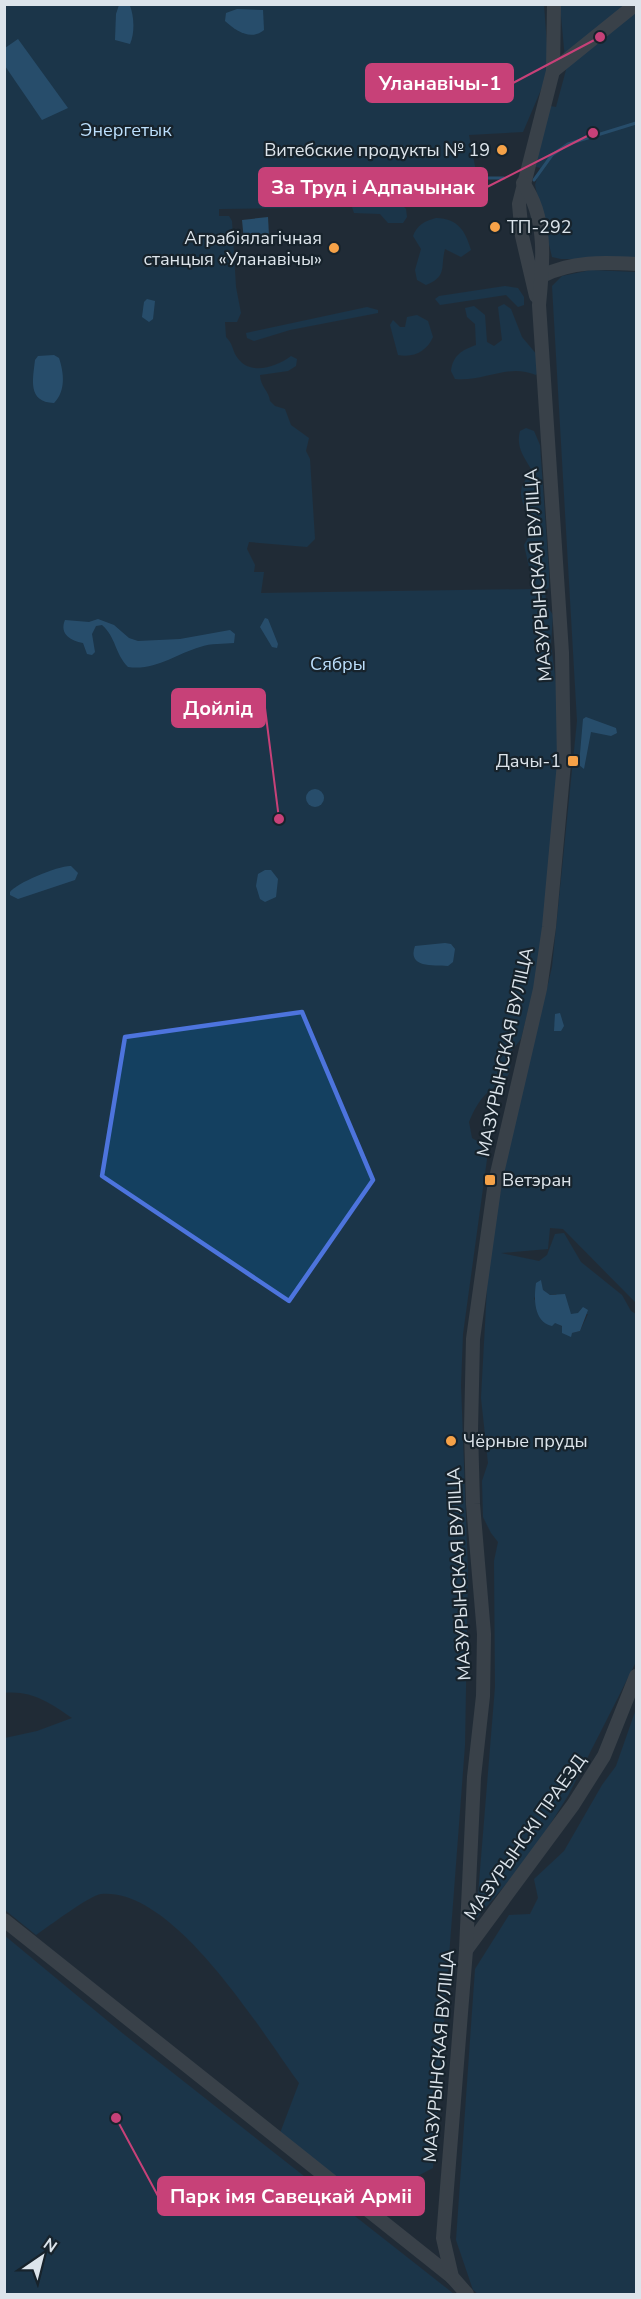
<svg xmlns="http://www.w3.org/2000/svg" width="641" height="2299" font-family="'Nunito Sans',sans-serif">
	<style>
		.green { fill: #144060; fill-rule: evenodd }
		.water { fill: #3076aa }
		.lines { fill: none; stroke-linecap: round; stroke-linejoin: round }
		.stream { stroke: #3076aa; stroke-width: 3 }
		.minor { stroke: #575c61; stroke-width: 14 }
		.marked { fill: none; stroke: #4d74dd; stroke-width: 4.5; stroke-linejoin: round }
		.poi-dot { fill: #f6a248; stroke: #17232c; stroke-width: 2 }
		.labels { text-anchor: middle; stroke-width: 4.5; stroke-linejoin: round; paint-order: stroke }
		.park-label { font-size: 18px; fill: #bcdffc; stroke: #17232c }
		.poi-label { font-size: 18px; fill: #dce4eb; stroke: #17232c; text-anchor: end }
		.street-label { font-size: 18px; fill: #dce4eb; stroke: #17232c }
		.leader { fill: none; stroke: #c74178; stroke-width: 2 }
		.callout-dot { fill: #c74178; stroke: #17232c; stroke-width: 2 }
		.callout { fill: #c74178; stroke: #c74178; stroke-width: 2 }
		.callout-label { font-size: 20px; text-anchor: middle; font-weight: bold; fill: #fff }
	</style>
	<rect width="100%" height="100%" fill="#212c36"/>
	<g class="green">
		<path d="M4 5H544L549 71 523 132 469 135 479 187 381 203H400L406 209 407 217 403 223H388L380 214 354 213 352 207 219 209V216H229L232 221 236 287 241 313 237 322H225L226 337C232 343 232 347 235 354 247 377 275 368 291 356L297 359 296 366 288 371 260 375C260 386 269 391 270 401L275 406 285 409 291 425 309 438 306 451 310 459 315 539 307 547 249 542 247 549 255 565 254 572H264L261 593 534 589 524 545C546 504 525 523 521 495 520 485 528 478 531 469 523 455 516 447 520 431L526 428 534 431 540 445 549 571V587L545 592 547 606 553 615 551 644 560 715 558 783 543 925 534 987 521 1039 509 1054C514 1081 503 1079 486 1094 478 1102 473 1112 469 1122L472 1138 482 1144 487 1159 463 1334 461 1385 468 1571 465 1745 433 2168 363 2204 280 2133 299 2083C260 2030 174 1887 101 1894 90 1895 48 1927 36 1935L5 1910V1738L37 1731 72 1718C50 1703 32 1690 4 1693Z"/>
		<polygon points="560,5 636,5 636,259 561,259 552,257 535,185 540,168 533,166 550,106 556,107 566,70"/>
		<path d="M436 218C458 219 465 230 471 250L461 257 445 249C440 267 448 276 426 285L417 280 415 270 421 249 413 236C417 225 425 221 436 218Z"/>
		<path d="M591 270 636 272V1303L563 1229 550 1228 548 1249 501 1253 539 1261 547 1255 555 1234 564 1233 581 1262 622 1295 631 1311 636 1314V1662L569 1794 531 1855 476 1919 495 1687 494 1561 498 1542 491 1533 483 1517 482 1481 488 1463 481 1398 489 1251 507 1157 552 967 577 721 552 286 562 276ZM541 1281 543 1291 550 1295 556 1294 571 1314H588L580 1331 572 1333 555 1322 534 1299Z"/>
		<polygon points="505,286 518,288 524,297 524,305 518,307 506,295 440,305 435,299 439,296"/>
		<path d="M504 304 511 309 522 337 538 356 540 369 536 375C508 363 484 382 455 379L451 371C453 355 462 350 476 345L475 324 467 317 465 308 474 306 485 315 487 342 494 346 502 340 498 307Z"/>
		<polygon points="367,307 378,310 378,313 290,330 254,341 247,338 246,333"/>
		<path d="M417 315 428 321 433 337C427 351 414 358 398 355L390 325 393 320 400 327H405L407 317Z"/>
		<polygon points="636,1709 636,2294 478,2294 473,2290 456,2240 475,1969 509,1915 530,1914 538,1898 534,1879 564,1851 602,1785 616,1766"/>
		<polygon points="4,1935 121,2032 454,2294 5,2294"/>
	</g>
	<g class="water">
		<path d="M119 5 130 6C134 16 135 33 130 44L115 40 116 14Z"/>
		<path d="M237 9 263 10 264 30C251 41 236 31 225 21L226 13Z"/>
		<polygon points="18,39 68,108 42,120 5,66 5,48"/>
		<polygon points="268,217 269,236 244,241 242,220"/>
		<polygon points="147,299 155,301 153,319 149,322 142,317 144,302"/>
		<path d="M54 355 59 358C64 373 66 391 54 403 27 402 33 379 35 360L38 356Z"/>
		<polygon points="265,618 268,619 278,644 277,648 272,647 260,627"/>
		<path d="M98 619 114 625 129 638 138 641 180 639 230 630 235 634 234 643C223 644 211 643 200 647 176 654 155 671 128 667 115 654 116 637 102 625L96 626 92 634 95 652 92 655 87 654 83 643C71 641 59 634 65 620L89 622Z"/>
		<polygon points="586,717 616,728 617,733 611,736 591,732 584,769 579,765 583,719"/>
		<circle cx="315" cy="798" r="9"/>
		<path d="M71 866 78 873 75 880 18 899 10 895V892C16 883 60 865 71 866Z"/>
		<polygon points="265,870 271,870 278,879 276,897 265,902 260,899 256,886 258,874"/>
		<path d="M445 943 451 944 455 949 453 962 448 966C433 965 407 968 415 946Z"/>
		<polygon points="560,1013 564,1026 561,1031 554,1031 555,1014"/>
		<path d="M541 1280 543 1290 550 1295 565 1294 571 1314 578 1313 583 1307 588 1310 580 1331 572 1333 571 1337 562 1333V1326L555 1323 552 1326C533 1322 534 1297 536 1283Z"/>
	</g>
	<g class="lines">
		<g class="stream">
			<polyline points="534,180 552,155 568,144 636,123"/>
			<polyline points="348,202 482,178 504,178"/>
		</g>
		<g class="minor">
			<polyline points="553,71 636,4"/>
			<path d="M542 276C572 261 603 262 636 264"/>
			<polyline points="536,296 522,236 519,204 553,71 554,4"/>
			<polyline points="4,1920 452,2277"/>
			<polyline points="466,1950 573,1805 604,1756 636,1676"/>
			<path d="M467 2294 452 2277 443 2238 466 1950 474 1777 483 1696 484 1634 473 1504 471 1430 473 1339 495 1182 540 989 549 927 564 763 562 653 539 305C543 264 548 218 523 183"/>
		</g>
	</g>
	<path d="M0 0H641V2299H0ZM302 1012 373 1180 289 1301 102 1176 125 1037Z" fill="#212c36" fill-opacity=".55" fill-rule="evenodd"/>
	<path class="marked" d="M302 1012 373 1180 289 1301 102 1176 125 1037Z"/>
	<g class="poi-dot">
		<circle cx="502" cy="150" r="6"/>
		<circle cx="495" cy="227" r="6"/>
		<circle cx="334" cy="248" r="6"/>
		<rect x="567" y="755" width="12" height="12" rx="3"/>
		<rect x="484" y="1174" width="12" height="12" rx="3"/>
		<circle cx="451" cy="1441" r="6"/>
	</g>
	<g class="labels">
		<g class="park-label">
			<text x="126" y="136">Энергетык</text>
			<text x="338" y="670">Сябры</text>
		</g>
		<g class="poi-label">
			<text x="490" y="156">Витебские продукты № 19</text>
			<text x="507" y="233" text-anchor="start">ТП-292</text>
			<text x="322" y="244">Аграбіялагічная<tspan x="322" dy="21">станцыя «Уланавічы»</tspan></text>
			<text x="561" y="767">Дачы-1</text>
			<text x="502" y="1186" text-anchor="start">Ветэран</text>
			<text x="463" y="1447" text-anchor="start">Чёрные пруды</text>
		</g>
		<g class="street-label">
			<text transform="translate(538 575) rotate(-94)" y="6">МАЗУРЫНСКАЯ ВУЛІЦА</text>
			<text transform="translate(505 1052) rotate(-78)" y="6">МАЗУРЫНСКАЯ ВУЛІЦА</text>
			<text transform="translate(459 1574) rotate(-93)" y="6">МАЗУРЫНСКАЯ ВУЛІЦА</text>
			<text transform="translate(525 1837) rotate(-55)" y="6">МАЗУРЫНСКІ ПРАЕЗД</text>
			<text transform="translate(439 2056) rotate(-85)" y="6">МАЗУРЫНСКАЯ ВУЛІЦА</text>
		</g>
	</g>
	<path class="leader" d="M600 37L513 83M593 133L487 187M279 819L265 708M116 2118L158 2196"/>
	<g class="callout-dot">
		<circle cx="600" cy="37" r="6"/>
		<circle cx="593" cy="133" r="6"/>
		<circle cx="279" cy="819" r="6"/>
		<circle cx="116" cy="2118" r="6"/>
	</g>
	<g class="callout">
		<rect x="366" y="64" width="147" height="38" rx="6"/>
		<rect x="259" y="168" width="228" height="38" rx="6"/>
		<rect x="172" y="689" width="93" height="38" rx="6"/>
		<rect x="158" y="2177" width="266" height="38" rx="6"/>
	</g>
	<g class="callout-label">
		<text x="440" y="90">Уланавічы-1</text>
		<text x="373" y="194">За Труд і Адпачынак</text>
		<text x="218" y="715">Дойлід</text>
		<text x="291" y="2203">Парк імя Савецкай Арміі</text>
	</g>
	<rect width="641" height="2299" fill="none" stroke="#dce4eb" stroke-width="12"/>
	<g transform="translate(42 2257) rotate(35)" stroke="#17232c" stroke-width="4.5" paint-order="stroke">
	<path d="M0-4.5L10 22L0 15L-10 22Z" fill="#dce4eb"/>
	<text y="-9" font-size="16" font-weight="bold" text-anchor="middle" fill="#dce4eb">N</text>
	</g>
</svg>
